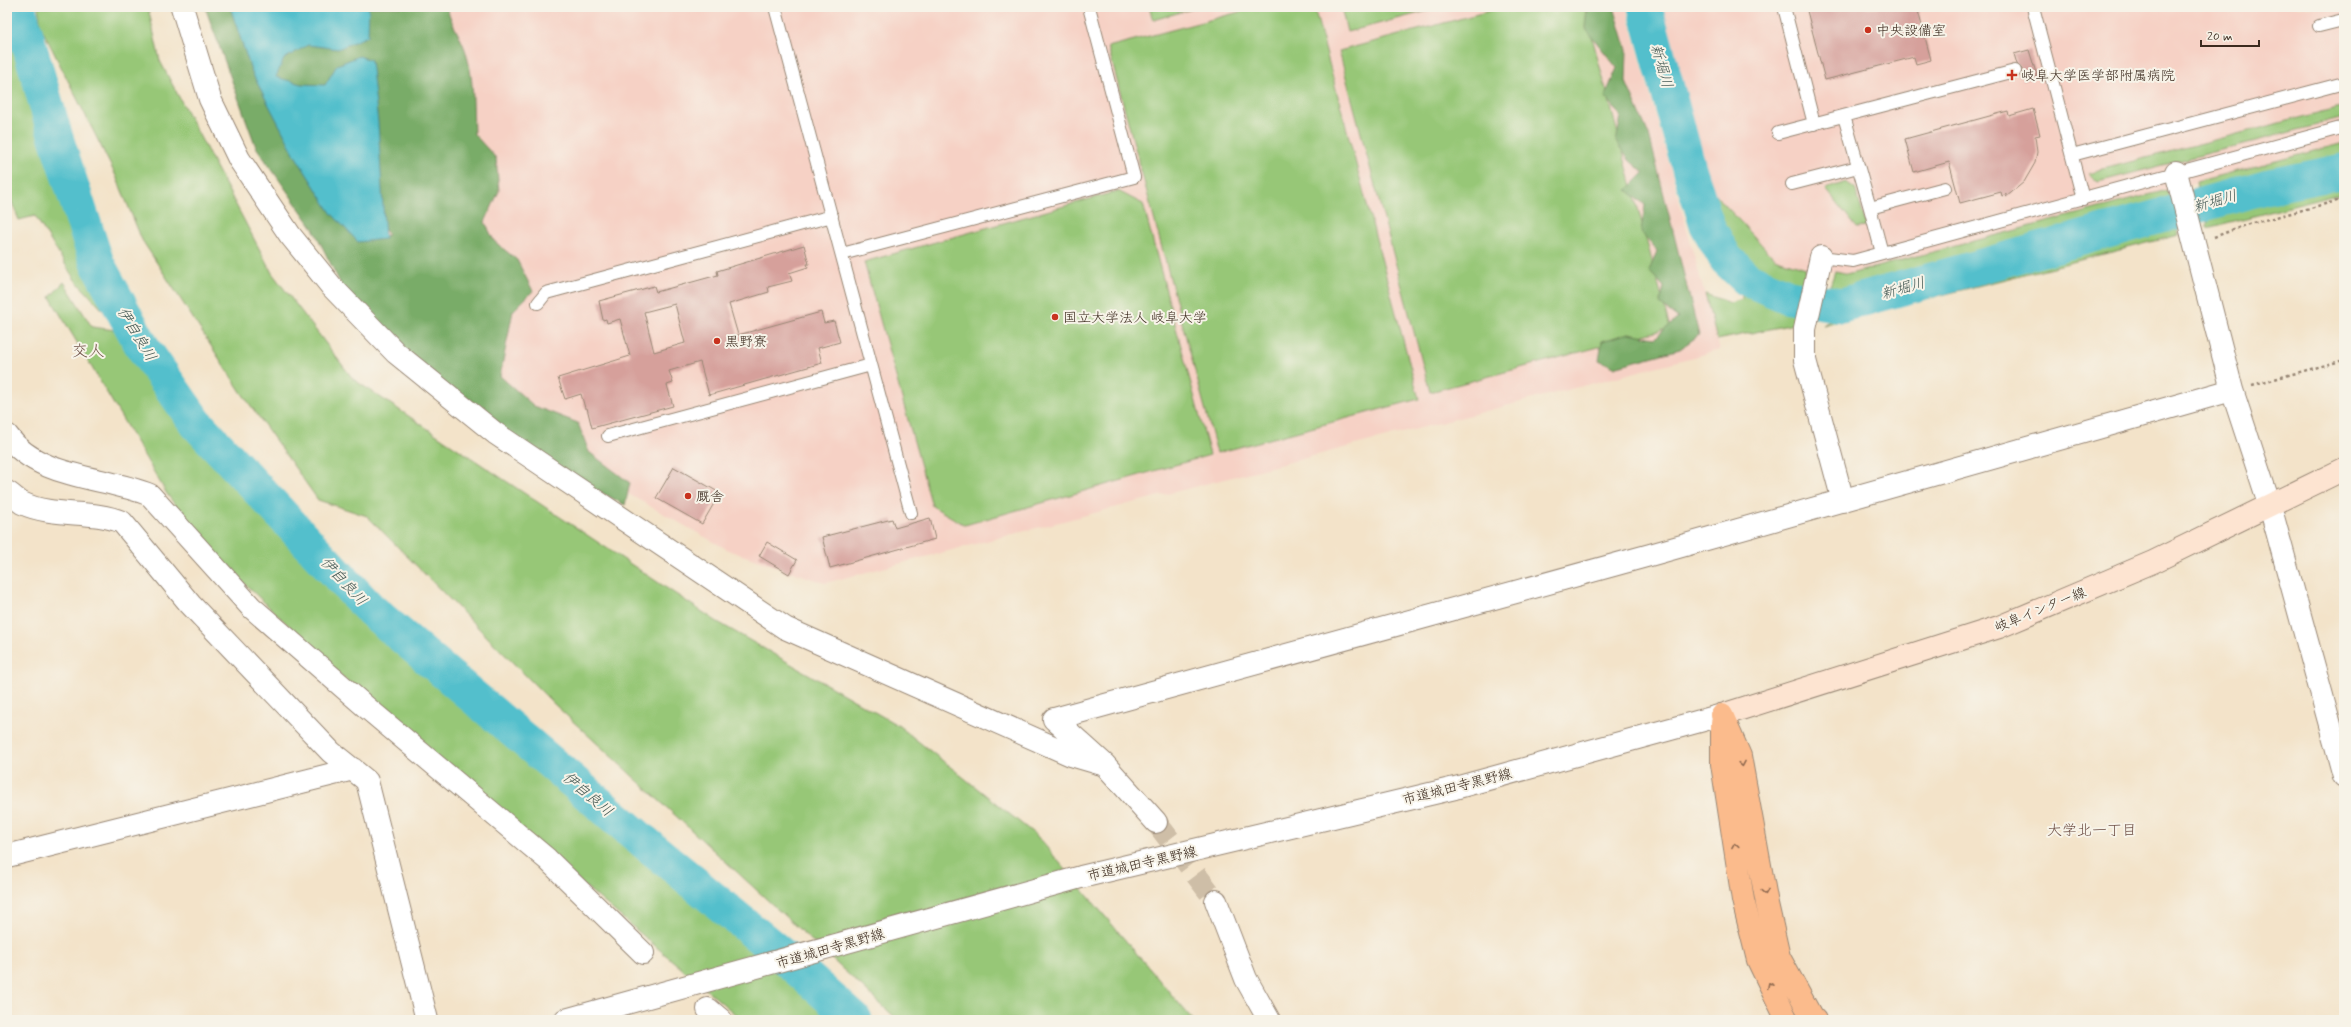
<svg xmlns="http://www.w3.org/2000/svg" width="2351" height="1027" viewBox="0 0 2351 1027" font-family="Mynerve,'Klee One',sans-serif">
	<rect width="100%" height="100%" fill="#f7f3e8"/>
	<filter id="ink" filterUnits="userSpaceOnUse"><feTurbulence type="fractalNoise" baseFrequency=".025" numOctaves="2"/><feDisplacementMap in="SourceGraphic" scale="8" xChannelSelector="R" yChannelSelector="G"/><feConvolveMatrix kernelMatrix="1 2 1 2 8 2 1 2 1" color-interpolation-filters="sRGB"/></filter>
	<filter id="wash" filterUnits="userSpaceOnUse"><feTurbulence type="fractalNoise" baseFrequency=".012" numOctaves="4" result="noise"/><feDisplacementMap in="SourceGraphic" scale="16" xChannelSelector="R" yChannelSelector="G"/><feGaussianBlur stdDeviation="0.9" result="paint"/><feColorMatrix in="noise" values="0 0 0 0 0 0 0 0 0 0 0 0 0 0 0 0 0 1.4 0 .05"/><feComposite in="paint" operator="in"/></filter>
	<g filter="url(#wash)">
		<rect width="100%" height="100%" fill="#f3e3c9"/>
		<!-- built -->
		<path fill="#f6d1c5" d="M210,7h1416l94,343 -895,233 -95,-32 -116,-65 -139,-93z
			M1661,7h683v136l-494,131 -44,-6 -32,-10 -62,-67z"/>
		<!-- green -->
		<path fill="#97c777" stroke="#69784a" d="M38,7h110l12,54 112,212 81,106 363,242 183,105 138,110 156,184h-295l-345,-317 -186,-187 -49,-16 -77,-108 -99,-152 -26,-64 -75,-149z
			M1149,7h50l-46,13z
			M1258,7h56l105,392 -202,54 -109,-406z
			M1341,7h102l-96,25z
			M1504,7h80l86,321 -240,64 -91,-341z
			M7,27l66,192 39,88v13l-37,-40 -40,-64 -16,4 -12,-30z
			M2344,106v12l-246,64 -10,-9z
			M2344,143v22l-146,32 -2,-15z
			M2344,177v16l-137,35 1,-19z
			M1846,182l9,6 12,39 -10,1 -31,-39z
			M2167,190l5,17 -329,92 -16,-4 8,-24 15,3z
			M1118,191l25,13 67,251 -245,70 -33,-19 -68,-244z
			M1712,191l62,67 32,10 -12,56 -77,16 -12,-46 25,9 12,-4 -4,-46 -38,-51z
			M2175,220l4,15 -356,90 25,-16z
			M64,282l28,45 31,4 63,96 86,95 317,286 73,58 169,154h-89l-373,-318 -162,-154 -40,-54 -117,-197z"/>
		<!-- forest -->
		<path fill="#79ac68" stroke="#5a6b43" d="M205,7h27l29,83 52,83 32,29 -9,5 9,16 17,15 26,-3 -7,-15 -8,-8 3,-20 -3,-25 2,-27 -9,-15 -7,-20 15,-18 -7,-5 4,-14 -16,-5 -40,30 -32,-6 -17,-17 40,-34 24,9 35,-10 -3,-28h85c4,18 16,32 20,49 7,24 6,52 7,78l22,24 3,33 -14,31 9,19 23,19 16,31 -20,20 -13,65 34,30 44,17 11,29 41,31 -5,22 -46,-24 -34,-24 -53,-31 -116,-101 -31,-32 -32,-65 -57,-81z
			M1587,7h27l13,43 -1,32 23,53 50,200 -19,14 -66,18 -15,-7 3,-19 27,-8 26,5 23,-20 -18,-14 4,-17 -15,-16 8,-20 -16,-19 4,-27 -18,-15 17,-17 -15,-13 -13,-18 5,-26 -16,-20 12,-28 -32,-40z"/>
		<!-- water -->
		<path fill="#53bfcc" stroke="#477475" d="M230,7h139l-1,29 -30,13 -30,-4 -24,14 -8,18 25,7 24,1 12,-20 22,-9 12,4 7,62 7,117 -27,3 -27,-29 -35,-56 -44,-84z"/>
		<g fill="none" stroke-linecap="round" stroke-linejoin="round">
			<!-- river -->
			<path stroke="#53bfcc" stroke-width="35" d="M18,7l38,131 41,125 45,83 54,77 174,186 272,231 141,116 72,64
				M1645,7l44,161 18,57 19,34 21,20 42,18 53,8 423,-118 79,-16"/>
		</g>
		<g id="blocks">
			<!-- building -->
			<path fill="#d6a09b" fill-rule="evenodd" d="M1806,7h111l14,53 -15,4 -2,-7 -89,23z
				M2029,50l8,26 -15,5v-12l-5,-5 -3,-10z
				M2033,109l7,26 -5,1 2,16 -2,11 -11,19 -18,15v-3l-4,2 -1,-4 -41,11 -11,-41 -35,10 -9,-33 103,-28 1,5z
				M804,245l5,19h-2l1,3 -19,6 3,8 -24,6 1,5 -40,12 9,31 83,-23 3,11 10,-2 6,21 -22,6 4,15 -113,32 -9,-33 -31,9 4,12 -6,2 6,21 -81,22 -5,-20h-2l-4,-14 -16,5 -7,-21 72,-22 -10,-37 -13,4 -1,-4 -3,1 -4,-19 55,-15 2,6 62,-17 -1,-4zM675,304l10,39 -31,9 -10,-40z
				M674,467l46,26 -18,31 -46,-26z
				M930,518l5,21 -105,29 -8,-31 70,-18 3,9z
				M767,542l30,18 -8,14 -30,-18z"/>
		</g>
	</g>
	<g filter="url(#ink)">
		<use href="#blocks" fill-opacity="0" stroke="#978674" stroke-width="1"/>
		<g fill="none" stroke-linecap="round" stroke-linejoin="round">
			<!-- minor-tunnel -->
			<path stroke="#cebea7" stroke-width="22" stroke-dasharray="22 11" stroke-linecap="butt" d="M1156,822l60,79"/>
			<defs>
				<path id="service" d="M775,7l136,506
					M1784,7l30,117
					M2033,7l50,192
					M2319,26l24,-6
					M1844,116l26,92
					M1778,133l237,-62
					M2072,155l272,-72
					M1792,184l66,-17
					M1882,253l-12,-45 75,-20
					M842,254l292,-77 -45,-170
					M1821,257l32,4 491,-134
					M538,303l8,-10 286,-77
					M608,436l263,-71"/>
				<path id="minor" d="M182,7l28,92 29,60 51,76 42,52 64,66 99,80 290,195 286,127 34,10
					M2176,172l56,218 38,116 74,270
					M1821,257l-16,72v31l38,141
					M7,435c31,44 97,41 143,60l101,112 115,100 181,152 96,94
					M7,492c5,3 10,8 15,11 31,15 69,6 100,19l68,82 141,148 36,29 60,239
					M1054,719l596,-164 582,-165
					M1054,719l51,46 51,57
					M7,856l346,-87
					M1216,901l30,78 23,41
					M708,1009l13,11"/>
				<path id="tertiary" d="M565,1020l516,-143 374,-89 267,-73"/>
				<path id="secondary" d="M1722,715l277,-88 154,-65 191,-93"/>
				<path id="motorway" d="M1722,715l18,41 27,148 12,53 32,59 4,4
					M1722,723v41l21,136 15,60 29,60"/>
			</defs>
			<!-- service casing -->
			<use href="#service" stroke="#978674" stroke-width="14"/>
			<!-- minor casing -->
			<use href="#minor" stroke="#978674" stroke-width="24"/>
			<!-- tertiary casing -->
			<use href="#tertiary" stroke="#978674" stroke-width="24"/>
			<!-- secondary casing -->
			<use href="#secondary" stroke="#978674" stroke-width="24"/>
			<!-- motorway casing -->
			<use href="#motorway" stroke="#978674" stroke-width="24"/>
			<!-- path -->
			<path stroke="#978674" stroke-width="2.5" stroke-dasharray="3 3" stroke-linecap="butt" d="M2214,237l32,-12 98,-26
				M2252,385l92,-25"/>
			<!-- service -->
			<use href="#service" stroke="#fff" stroke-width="12"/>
			<!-- minor -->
			<use href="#minor" stroke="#fff" stroke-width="22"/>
			<!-- tertiary -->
			<use href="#tertiary" stroke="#fff" stroke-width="22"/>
			<!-- secondary -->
			<use href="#secondary" stroke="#fde4d1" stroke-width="22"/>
			<!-- motorway -->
			<use href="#motorway" stroke="#fbbb8c" stroke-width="22"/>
		</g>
		<!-- one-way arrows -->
		<defs><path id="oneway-chevron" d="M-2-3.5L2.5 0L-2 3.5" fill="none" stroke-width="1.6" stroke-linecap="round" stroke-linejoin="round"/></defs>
		<g stroke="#916b50">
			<use href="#oneway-chevron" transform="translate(1742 764) rotate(80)"/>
			<use href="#oneway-chevron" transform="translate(1735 846) rotate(-99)"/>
			<use href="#oneway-chevron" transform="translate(1765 892) rotate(80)"/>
			<use href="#oneway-chevron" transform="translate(1770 985) rotate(-116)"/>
		</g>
	</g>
	<!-- markers -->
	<g fill="#c8321e" stroke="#f7f3e8" stroke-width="1.5">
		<circle cx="1868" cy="30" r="4"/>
		<path d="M2010 69h4v4h4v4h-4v4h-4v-4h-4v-4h4z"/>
		<circle cx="1055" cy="317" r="4"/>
		<circle cx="717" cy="341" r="4"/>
		<circle cx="688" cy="496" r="4"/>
	</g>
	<g text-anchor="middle" stroke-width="4" stroke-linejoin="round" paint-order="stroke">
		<!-- poi labels -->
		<g font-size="14" fill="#3b2a1e" stroke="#f7f3e8" text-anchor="start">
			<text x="1876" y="35">中央設備室</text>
			<text x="2021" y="80">岐阜大学医学部附属病院</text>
			<text x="1063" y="322">国立大学法人 岐阜大学</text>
			<text x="725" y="346">黒野寮</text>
			<text x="696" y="501">厩舎</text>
		</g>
		<!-- street labels -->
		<g font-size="14" fill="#3b2a1e" stroke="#f7f3e8">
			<text transform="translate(2040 609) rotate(-22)" y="5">岐阜インター線</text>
			<text transform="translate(1457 786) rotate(-14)" y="5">市道城田寺黒野線</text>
			<text transform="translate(1142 863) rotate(-13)" y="5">市道城田寺黒野線</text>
			<text transform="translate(830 948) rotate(-16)" y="5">市道城田寺黒野線</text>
		</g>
		<!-- water labels -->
		<g font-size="15" font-style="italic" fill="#425752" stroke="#f7f3e8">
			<text transform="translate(1662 66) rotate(74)" y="5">新堀川</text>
			<text transform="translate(2215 201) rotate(-16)" y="5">新堀川</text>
			<text transform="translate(1903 288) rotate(-16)" y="5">新堀川</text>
			<text transform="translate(137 334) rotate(59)" y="5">伊自良川</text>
			<text transform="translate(344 581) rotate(47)" y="5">伊自良川</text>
			<text transform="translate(588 794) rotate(40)" y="5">伊自良川</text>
		</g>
		<!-- neighbourhood labels -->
		<g font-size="15" fill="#71534a" stroke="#f7f3e8">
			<text x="2092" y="835">大学北一丁目</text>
		</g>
		<!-- quarter labels -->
		<g font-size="16" fill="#71534a" stroke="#f7f3e8">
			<text x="88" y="356">交人</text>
		</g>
	</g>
	<!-- margin -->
	<rect width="2351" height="1027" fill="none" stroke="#f7f3e8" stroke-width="24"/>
	<!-- scale -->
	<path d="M2201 40v6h58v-6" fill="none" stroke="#3b2a1e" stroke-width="2"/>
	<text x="2207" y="40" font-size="12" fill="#3b2a1e" stroke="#f7f3e8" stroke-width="3" paint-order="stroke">20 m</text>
</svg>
